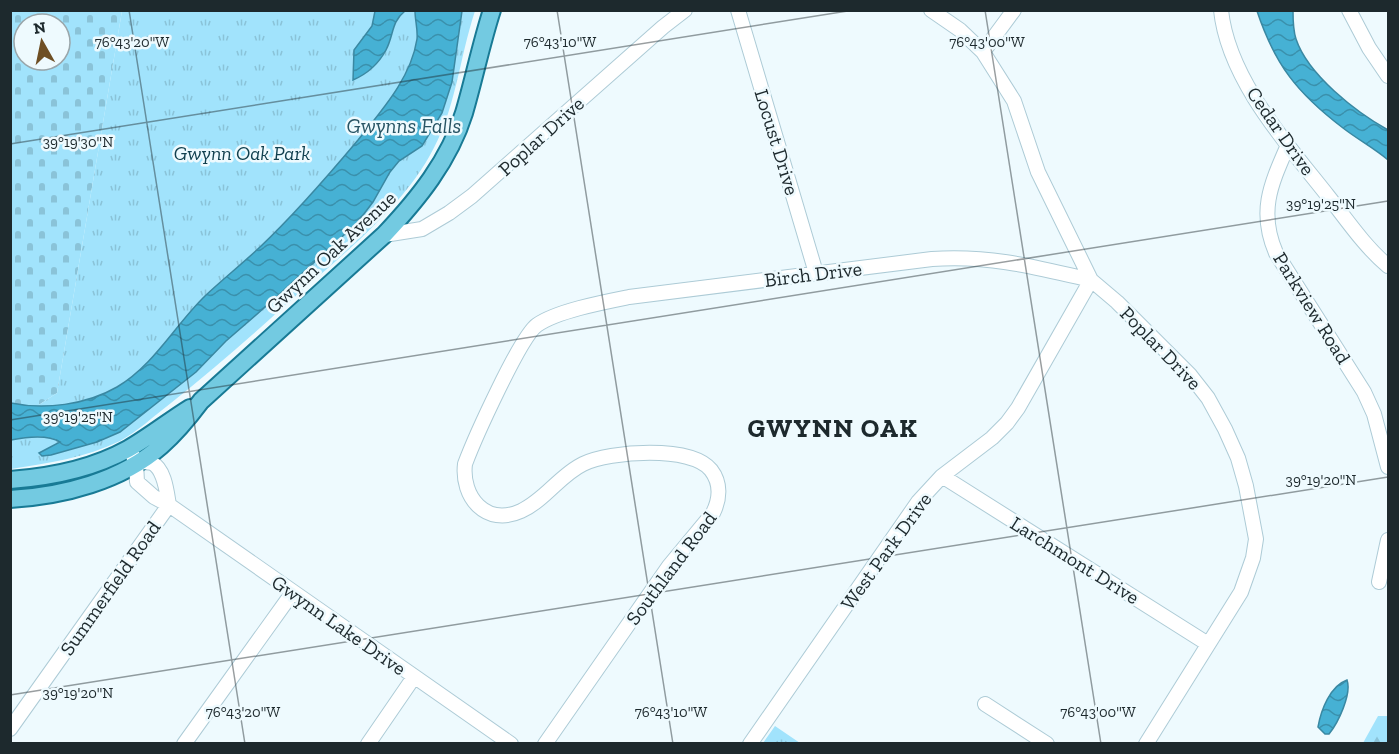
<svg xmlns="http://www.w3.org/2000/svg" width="1399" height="754" viewBox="0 0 1399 754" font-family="'Zilla Slab',serif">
	<defs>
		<pattern id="forest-firs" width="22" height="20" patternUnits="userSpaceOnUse" patternTransform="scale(1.5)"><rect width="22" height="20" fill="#a1e3fc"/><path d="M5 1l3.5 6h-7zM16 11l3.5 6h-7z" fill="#8ac3d8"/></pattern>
		<pattern id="cemetery-stones" width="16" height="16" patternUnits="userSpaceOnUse" patternTransform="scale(1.5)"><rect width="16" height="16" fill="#a1e3fc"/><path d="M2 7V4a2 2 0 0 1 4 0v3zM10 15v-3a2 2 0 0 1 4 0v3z" fill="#8ac3d8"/></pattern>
		<pattern id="park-tufts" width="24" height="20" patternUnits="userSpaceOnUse" patternTransform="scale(1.5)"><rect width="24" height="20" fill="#a1e3fc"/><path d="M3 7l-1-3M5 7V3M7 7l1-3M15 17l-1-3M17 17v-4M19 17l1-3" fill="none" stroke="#8ac3d8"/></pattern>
		<pattern id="water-waves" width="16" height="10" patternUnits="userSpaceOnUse" patternTransform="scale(1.5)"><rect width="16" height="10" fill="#46b1d4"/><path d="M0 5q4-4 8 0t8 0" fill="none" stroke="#3a90ac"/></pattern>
	</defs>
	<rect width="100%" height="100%" fill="#eefafe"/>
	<!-- forest -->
	<path fill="url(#forest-firs)" d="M1378,716h10v27h-25z"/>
	<!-- cemetery -->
	<path fill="url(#cemetery-stones)" fill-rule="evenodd" d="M11,11h111l-65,382 -46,30zM24,24h36v36h-36z"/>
	<!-- park -->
	<path fill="url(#park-tufts)" d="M122,11h353c-16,48 -19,100 -46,146 -33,58 -98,107 -148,152 -36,33 -72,64 -110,94 -17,13 -33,28 -51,38 -35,17 -72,22 -109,28v-46l46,-30z
		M775,726l25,17h-37z"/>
	<!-- water -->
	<path fill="url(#water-waves)" stroke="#3a88a2" stroke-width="1.5" d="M375,11h30c-14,11 -11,24 -19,39 -7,13 -19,24 -33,30l1,-30 18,-24z
		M413,11h49l-10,71 -10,31 -20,33 -23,15 -9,11 -17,30 -16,21 -85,78 -46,40 -30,31 -76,60 -23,10 -46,13 -9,1 -3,-3 21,-11c-13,-8 -34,-5 -49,-2v-37c33,7 75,2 106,-16 37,-22 58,-62 88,-91 18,-17 37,-32 55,-49 35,-33 67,-70 98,-107 24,-30 53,-62 59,-101 1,-9 -2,-19 -2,-28z
		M1257,11h36c0,9 0,19 3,28 12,36 60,73 92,91v30c-14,-12 -31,-21 -45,-32 -46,-35 -68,-63 -86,-117z
		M1347,680c5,14 -9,43 -18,54h-4l-7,-7c3,-17 12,-41 29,-47z"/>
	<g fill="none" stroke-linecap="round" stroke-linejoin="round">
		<defs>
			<path id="minor" d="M738,10l78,263
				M931,10l29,20 23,22 31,49 24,71 53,108 26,22 73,73 18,23 17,31 13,29 8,28 10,53 -3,19 -12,34 -95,152
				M1221,10c7,69 66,134 107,186 19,24 37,51 60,70
				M1349,10l20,38 19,28
				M983,52l31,-42
				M1288,145c-17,39 -30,66 -12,108l88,139 10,22 14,53
				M384,235l38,-6 27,-16 23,-17 191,-169 22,-17
				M133,456l3,6 1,20 17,15 15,8 342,239
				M136,462c5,0 12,0 16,1 13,6 15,31 17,42
				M942,476l266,168
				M1379,582l9,-42
				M985,704l62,40
				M10,729l159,-224
				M184,744l109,-152
				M368,744l46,-67
				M545,744l124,-178 44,-53c7,-14 8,-30 -2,-43 -20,-25 -101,-19 -128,-6 -23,11 -38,36 -62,47 -35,16 -60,-14 -56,-47 9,-24 55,-127 72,-139 20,-14 67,-23 92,-28l303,-38c58,-4 103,8 159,21
				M750,744l168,-242 24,-26 50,-38 15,-15 11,-15 73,-128"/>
			<path id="major" d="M10,480c41,-3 82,-11 118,-31 21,-12 41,-28 62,-41
				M10,499c53,-3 111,-18 151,-53 16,-14 28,-29 40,-45l183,-166c34,-36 65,-74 80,-122 10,-34 17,-69 28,-103"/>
		</defs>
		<!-- minor casing -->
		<use href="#minor" stroke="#adcbd6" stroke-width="16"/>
		<!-- major casing -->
		<use href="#major" stroke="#187a95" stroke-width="20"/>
		<!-- minor -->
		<use href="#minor" stroke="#fff" stroke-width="14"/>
		<!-- major -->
		<use href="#major" stroke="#73cae1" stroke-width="16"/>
	</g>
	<!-- ticks -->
	<path fill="none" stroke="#1d292d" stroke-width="1.5" stroke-opacity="0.45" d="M129,10l116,734M557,10l116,734M985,10l116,734M10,144l844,-134M10,420l1378,-219M10,695l1378,-218"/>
	<g text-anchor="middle" stroke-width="5" stroke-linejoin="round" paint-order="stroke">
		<!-- street labels -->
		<g font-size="20" fill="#1d292d" stroke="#eefafe">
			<text transform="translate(1281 131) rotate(55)" y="7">Cedar Drive</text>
			<text transform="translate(541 136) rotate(-42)" y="7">Poplar Drive</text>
			<text transform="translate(777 142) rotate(73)" y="7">Locust Drive</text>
			<text transform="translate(331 252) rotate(-43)" y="7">Gwynn Oak Avenue</text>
			<text transform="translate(813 274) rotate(-7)" y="7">Birch Drive</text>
			<text transform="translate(1312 308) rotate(58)" y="7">Parkview Road</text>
			<text transform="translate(1161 348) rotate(46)" y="7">Poplar Drive</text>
			<text transform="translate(886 551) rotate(-54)" y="7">West Park Drive</text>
			<text transform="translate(1075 560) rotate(32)" y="7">Larchmont Drive</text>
			<text transform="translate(671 568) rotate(-53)" y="7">Southland Road</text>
			<text transform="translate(110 588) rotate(-55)" y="7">Summerfield Road</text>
			<text transform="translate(339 625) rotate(35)" y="7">Gwynn Lake Drive</text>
		</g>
		<!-- park labels -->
		<g font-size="20" font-style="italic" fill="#11404f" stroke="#eefafe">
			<text x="242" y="160">Gwynn Oak Park</text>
		</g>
		<!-- water labels -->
		<g font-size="21" font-style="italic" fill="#275464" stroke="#eefafe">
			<text x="404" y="133">Gwynns Falls</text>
		</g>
		<!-- district labels -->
		<g font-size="26" font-weight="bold" letter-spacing="1.5" fill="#1d292d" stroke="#eefafe">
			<text x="833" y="437">GWYNN OAK</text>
		</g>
	</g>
	<g font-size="15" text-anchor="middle" fill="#1d292d" stroke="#eefafe" stroke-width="5" stroke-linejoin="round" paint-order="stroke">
		<text x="132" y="47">76°43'20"W</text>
		<text x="560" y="47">76°43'10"W</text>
		<text x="987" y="47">76°43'00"W</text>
		<text x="78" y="147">39°19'30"N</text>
		<text x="1321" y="209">39°19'25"N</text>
		<text x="78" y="422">39°19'25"N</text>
		<text x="1321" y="485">39°19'20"N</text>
		<text x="78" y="698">39°19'20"N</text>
		<text x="243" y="717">76°43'20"W</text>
		<text x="671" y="717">76°43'10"W</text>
		<text x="1098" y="717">76°43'00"W</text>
	</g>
	<!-- border -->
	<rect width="1399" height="754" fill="none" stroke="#1d292d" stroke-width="24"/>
	<!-- north arrow -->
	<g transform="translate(42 42) rotate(351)"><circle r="28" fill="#eefafe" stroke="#9aa6aa" stroke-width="1.5"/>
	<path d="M0-4.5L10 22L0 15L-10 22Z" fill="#6e4f24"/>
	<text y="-9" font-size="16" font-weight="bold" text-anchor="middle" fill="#1d292d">N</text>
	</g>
</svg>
